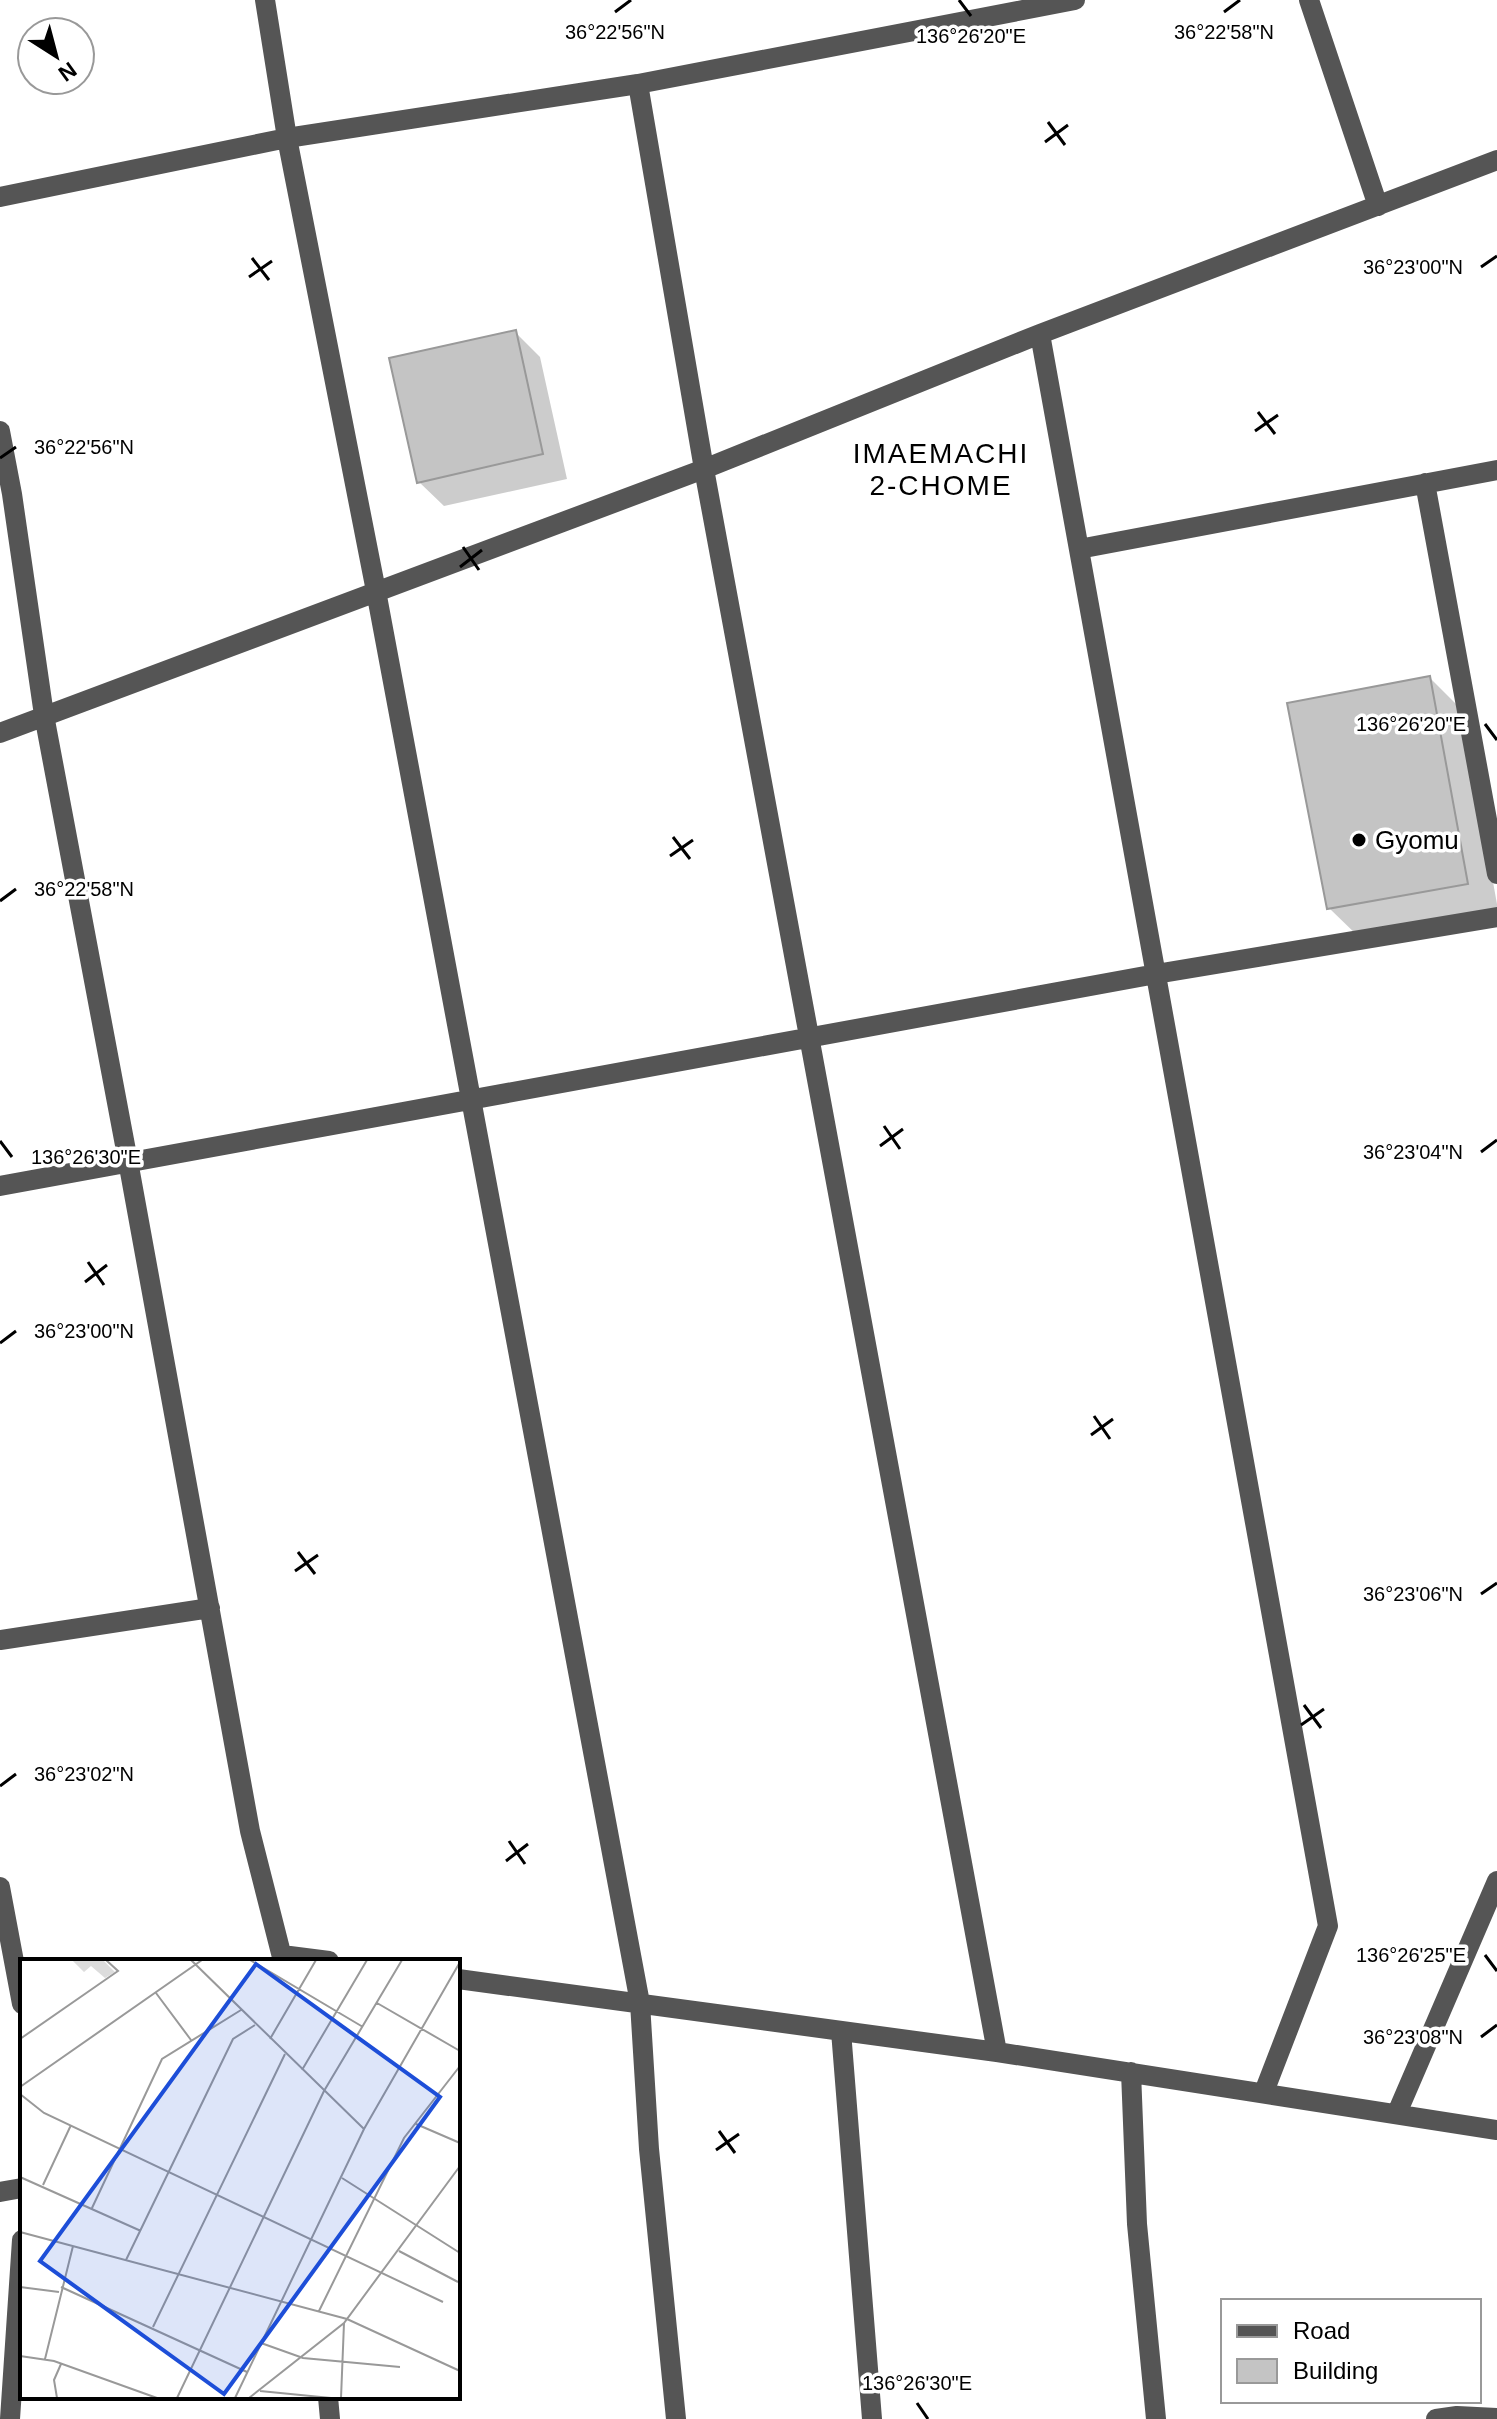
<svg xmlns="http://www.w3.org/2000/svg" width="1497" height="2419" viewBox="0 0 1497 2419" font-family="Arial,sans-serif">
	<rect width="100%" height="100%" fill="#fff"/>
	<!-- shadow -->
	<path fill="#0003" d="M515,332l25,25 27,122 -123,27 -25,-24z
		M1430,678l32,32 35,194v13l-135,23 -33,-32z"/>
	<!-- building -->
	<path fill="#c4c4c4" stroke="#999" stroke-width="2" d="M516,330l27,124 -126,29 -28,-125z
		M1430,676l38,208 -141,25 -40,-206z"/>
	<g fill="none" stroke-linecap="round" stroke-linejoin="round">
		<!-- minor -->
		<path stroke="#555" stroke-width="20" d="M265,0l22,138 89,453 264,1412 9,146 27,270
			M1309,0l69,206
			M638,84l66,385 293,1583
			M0,197l287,-59 351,-54 437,-84
			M1040,334l288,1592 -64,166
			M0,431l12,63 32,221 84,446 122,670 33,130
			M1425,483l72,391
			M1079,549l418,-79
			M0,733l704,-264 336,-135 457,-174
			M0,1186l1156,-212 341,-57
			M0,1640l210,-32
			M0,1887l22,117
			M282,1955l47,6
			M458,1979l539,73 500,78
			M841,2031l31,388
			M1131,2072l6,152 19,195
			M1397,2113l100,-232
			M0,2192l22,-4
			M328,2397l2,22
			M10,2419l12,-179
			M1436,2419l21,-3 40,2"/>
	</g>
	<!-- ticks -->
	<path fill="none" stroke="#000" stroke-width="3" d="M959,0l12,16M615,12l16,-12M1224,12l16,-12M1048,122l17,23M1045,142l23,-17M252,258l17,22M1481,267l16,-11M249,277l23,-16M1258,412l17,22M1255,431l23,-16M0,458l16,-11M463,547l16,23M460,567l22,-17M1485,724l12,16M673,837l17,22M670,856l23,-16M0,901l16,-12M884,1126l16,23M0,1141l12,16M880,1146l23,-17M1481,1152l16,-12M88,1262l16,23M85,1282l22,-17M0,1343l16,-12M1094,1416l16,23M1091,1435l22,-16M298,1552l17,22M295,1571l23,-16M1481,1594l16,-11M1304,1705l17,23M1301,1725l23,-16M0,1786l16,-12M509,1841l16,23M506,1861l22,-17M1485,1955l12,16M1481,2037l16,-12M719,2131l16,22M716,2150l23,-16M917,2403l11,16"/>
	<!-- markers -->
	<circle fill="#000" stroke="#fff" stroke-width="3" cx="1359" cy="840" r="8"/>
	<g text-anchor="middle" stroke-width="7" stroke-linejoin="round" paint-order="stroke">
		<!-- poi labels -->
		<g font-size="26" fill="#000" stroke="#fff" text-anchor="start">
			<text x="1375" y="849">Gyomu</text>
		</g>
		<!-- neighbourhood labels -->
		<g font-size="28" letter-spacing="2" fill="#000" stroke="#fff">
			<text x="941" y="463">IMAEMACHI<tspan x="941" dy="32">2-CHOME</tspan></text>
		</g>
	</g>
	<!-- overview -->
	<g transform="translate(20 1959)">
		<rect width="440" height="440" fill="#fff"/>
		<path d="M52,1h31l12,12 -10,6 -14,-12 -7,6z" fill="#dcdcdc"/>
		<path fill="none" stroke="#999" stroke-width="2" d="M171,1l173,169M230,1l113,67M136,34l35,47M357,44l83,48M0,80l98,-68 -12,-11M250,80l46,-79M282,111l65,-110M0,128l182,-127M0,135l24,19 399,189M396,165l44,19M0,218l121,54M322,219l118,75M23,226l28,-60M72,249l70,-149 79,-49M0,273l327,87 113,52M379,292l59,31M106,301l107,-221 22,-14M0,328l39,5M41,328l186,85M299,352l85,-173 56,-72M133,368l132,-273M241,384l42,15 97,9M0,397l34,5 103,37M25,400l28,-113M240,432l71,7M37,439l-3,-18 7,-16M157,439l147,-307 78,-131M215,439l129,-269 96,-167M229,439l95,-75 116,-157M321,439l3,-75"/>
		<path fill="#1d4ed8" fill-opacity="0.15" stroke="#1d4ed8" stroke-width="4" d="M236,5l184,133 -216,297 -184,-133z"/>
		<rect width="440" height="440" fill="none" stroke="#000" stroke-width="4"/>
	</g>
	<g font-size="20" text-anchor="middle" fill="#000" stroke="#fff" stroke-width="7" stroke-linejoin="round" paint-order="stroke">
		<text x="615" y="39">36°22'56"N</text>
		<text x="1224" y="39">36°22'58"N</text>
		<text x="971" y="43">136°26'20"E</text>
		<text x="1413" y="274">36°23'00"N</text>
		<text x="84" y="454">36°22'56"N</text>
		<text x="1411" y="731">136°26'20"E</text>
		<text x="84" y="896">36°22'58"N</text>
		<text x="1413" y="1159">36°23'04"N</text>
		<text x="86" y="1164">136°26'30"E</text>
		<text x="84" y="1338">36°23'00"N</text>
		<text x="1413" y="1601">36°23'06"N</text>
		<text x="84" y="1781">36°23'02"N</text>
		<text x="1411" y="1962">136°26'25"E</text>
		<text x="1413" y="2044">36°23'08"N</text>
		<text x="917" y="2390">136°26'30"E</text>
	</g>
	<!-- legend -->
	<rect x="1221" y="2299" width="260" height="104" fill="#ffffff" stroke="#999999" stroke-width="2"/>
	<rect x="1237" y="2325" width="40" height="12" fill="#555555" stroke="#999999" stroke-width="2"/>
	<text x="1293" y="2339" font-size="24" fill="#000000">Road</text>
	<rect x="1237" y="2359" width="40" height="24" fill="#c4c4c4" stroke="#999999" stroke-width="2"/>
	<text x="1293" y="2379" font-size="24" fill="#000000">Building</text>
	<!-- north arrow -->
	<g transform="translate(56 56) rotate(144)"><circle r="38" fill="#ffffff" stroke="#999999" stroke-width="2"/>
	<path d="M0-6L14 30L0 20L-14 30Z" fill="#000000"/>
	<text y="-12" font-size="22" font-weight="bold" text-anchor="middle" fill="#000000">N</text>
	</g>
</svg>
